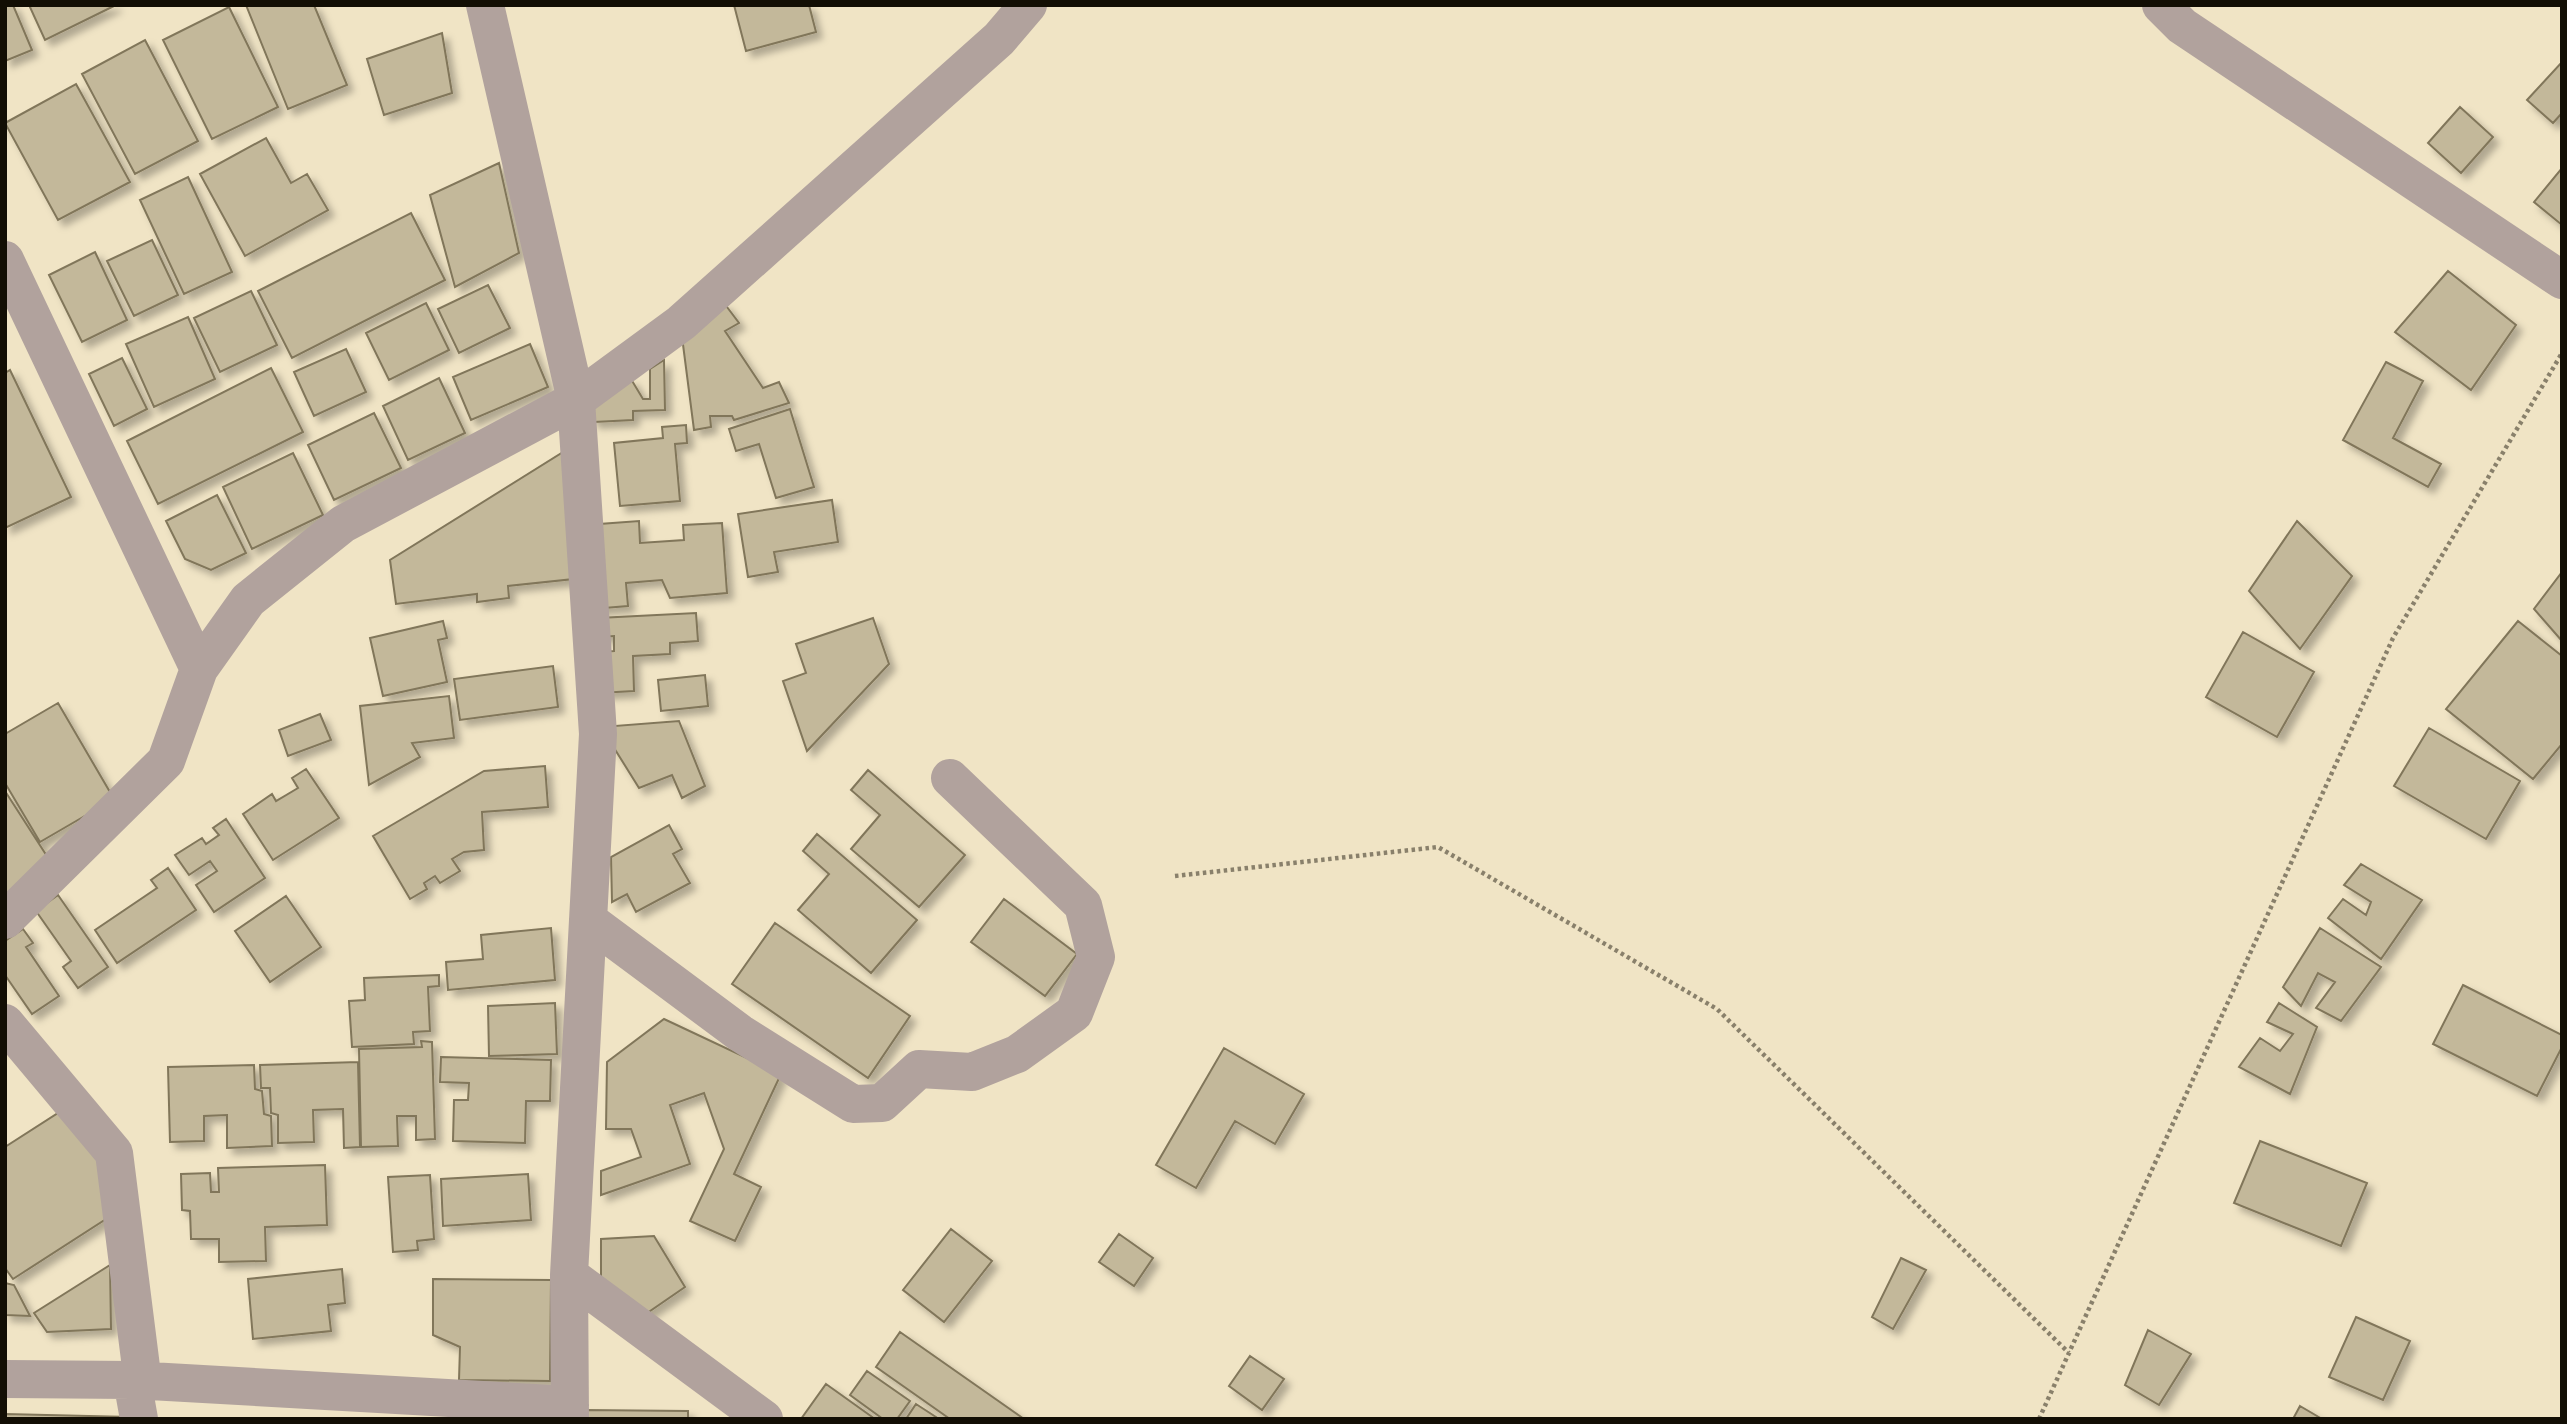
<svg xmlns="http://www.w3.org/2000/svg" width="2567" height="1424" viewBox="0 0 2567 1424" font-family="Montserrat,sans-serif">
	<defs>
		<filter id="shadow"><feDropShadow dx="6" dy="6" stdDeviation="3.5" flood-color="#0004"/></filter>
	</defs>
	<rect width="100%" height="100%" fill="#f0e4c5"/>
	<!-- building -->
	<path fill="#c3b89a" stroke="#81765a" stroke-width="2" filter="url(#shadow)" d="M5,5h8l19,45 -27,11z
		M29,5h87l-71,35z
		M246,5h68l33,80 -59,24z
		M734,5h75l7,27 -70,19z
		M229,7l49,100 -66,32 -49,-99z
		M442,33l10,60 -68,22 -17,-56z
		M145,40l53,101 -63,33 -53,-100z
		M2562,62v51l-9,10 -26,-23z
		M76,84l54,98 -72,38 -53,-97z
		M2460,107l33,30 -32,36 -33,-30z
		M266,138l25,45 16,-9 21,36 -83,46 -45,-82z
		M499,163l20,90 -64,34 -25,-92z
		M2562,168v57l-28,-23z
		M188,177l44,95 -48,22 -44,-94z
		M411,213l34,67 -153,78 -34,-67z
		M152,240l26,55 -44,21 -27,-55z
		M95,252l32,68 -45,22 -33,-67z
		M2448,271l68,54 -45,65 -76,-58z
		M488,285l22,43 -51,25 -21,-44z
		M251,291l26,54 -57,27 -26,-54z
		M426,303l23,47 -60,30 -23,-47z
		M724,303l15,20 -14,8 38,57 16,-6 10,21 -55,17 -2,-4h-22l1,11 -17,3 -13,-101z
		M188,317l27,62 -61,28 -28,-63z
		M530,344l18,43 -77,33 -18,-43z
		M346,349l20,43 -52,24 -20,-44z
		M122,358l25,51 -33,17 -25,-52z
		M664,360l1,50 -32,1v9l-39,2 -9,-16 46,-27 12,20h7v-30z
		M2386,362l37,19 -30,57 48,26 -13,23 -85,-47z
		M271,368l32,64 -145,72 -31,-63z
		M10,370l61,127 -66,31v-155z
		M439,378l26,55 -57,27 -25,-54z
		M790,409l24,78 -38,11 -17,-54 -23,7 -7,-22z
		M374,413l27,55 -67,32 -26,-55z
		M686,425l1,18 -12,1 5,57 -60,5 -6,-63 49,-5 -1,-11z
		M568,449l15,129 -75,8 1,12 -32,4v-8l-81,10 -6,-44z
		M293,453l30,62 -71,34 -29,-62z
		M217,495l29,58 -35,17 -26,-11 -19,-38z
		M832,500l6,42 -64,10 4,20 -30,5 -10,-63z
		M639,521l1,22 44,-3 -1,-15 39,-2 5,70 -57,5 -8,-18 -36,3 2,23 -36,3 -6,-84z
		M2297,521l55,55 -52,73 -51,-58z
		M2562,572v69l-28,-32z
		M696,613l2,28 -28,2v11l-37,2 1,35 -35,2 -2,-41 17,-1v-15l-15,1 -1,-19z
		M873,618l16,46 -82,87 -24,-70 23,-8 -10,-29z
		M443,621l4,17 -9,2 9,42 -64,14 -13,-58z
		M2518,621l44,35v88l-29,35 -87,-70z
		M2243,632l71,40 -37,65 -71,-40z
		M553,666l5,41 -98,13 -6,-41z
		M705,675l3,31 -47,5 -3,-31z
		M449,696l5,42 -42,5 8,14 -51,28 -9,-79z
		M58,703l56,96 -74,43 -35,-59v-49z
		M320,714l11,26 -43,16 -9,-26z
		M679,721l26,65 -23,12 -10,-23 -33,13 -38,-61z
		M2429,728l91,53 -34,58 -92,-53z
		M545,766l3,41 -66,5 2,38 -20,2 -12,7 8,12 -20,12 -5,-7 -11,7 3,6 -17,10 -37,-63 111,-65z
		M306,769l33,49 -66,42 -30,-46 29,-20 4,7 22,-13 -6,-10z
		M868,770l97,85 -46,52 -68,-58 29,-34 -29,-25z
		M5,791l47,73 -47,31z
		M226,819l39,59 -51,34 -18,-27 21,-14 -7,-10 -21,14 -14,-20 27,-17 4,6 13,-9 -6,-7z
		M669,825l13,24 -9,5 17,29 -54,29 -9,-18 -15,8 -1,-45z
		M817,834l100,86 -46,53 -73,-63 31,-36 -26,-23z
		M2361,864l61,36 -41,59 -53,-41 15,-19 23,16 5,-13 -27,-17z
		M168,868l28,42 -79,53 -22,-33 62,-42 -6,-8z
		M58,895l50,72 -30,21 -15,-21 8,-6 -35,-50z
		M286,896l35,51 -51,35 -35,-51z
		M1004,899l73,55 -32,42 -74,-54z
		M775,923l135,93 -42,62 -136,-94z
		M551,928l4,52 -107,10 -2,-28 37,-3 -2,-24z
		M2320,928l61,39 -40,54 -25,-13 19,-26 -17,-9 -17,33 -18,-19z
		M23,929l10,14 -7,4 33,49 -27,18 -27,-39v-34z
		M439,975v11l-11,1 2,44 -17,1 1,12 -62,3 -3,-46 16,-1 -1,-22z
		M2463,985l99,50v12l-25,49 -104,-52z
		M555,1003l2,51 -68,2 -1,-50z
		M2279,1003l38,24 -27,67 -51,-27 21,-29 20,13 13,-17 -26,-12z
		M664,1019l117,55 -47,100 27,13 -26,54 -45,-20 34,-72 -20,-56 -34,12 20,59 -89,31v-24l40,-14 -10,-28h-25l1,-67z
		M421,1041l11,1 3,97 -19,1v-24h-19l1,30 -37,1 -2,-98 63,-2z
		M1224,1048l80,46 -29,50 -40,-23 -39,67 -40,-23z
		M441,1057l110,3 -1,41h-24l-1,42 -72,-2 1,-41h14l1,-17 -29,-1z
		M358,1062l2,85 -16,1 -1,-39 -30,1 1,32 -36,1v-28l-7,-2 -1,-25h-9l-1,-23z
		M254,1065l1,24 7,2 2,23 7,2 1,30 -45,2v-33l-23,1v25l-34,1 -2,-75z
		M69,1106l27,42 10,71 -93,60 -8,-11v-121z
		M2260,1141l107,42 -26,63 -107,-43z
		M325,1165l2,60 -62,2 1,34 -47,1v-23h-28l-1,-28 -8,-1 -1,-36 29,-1 1,19h8l-1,-24z
		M528,1174l3,46 -88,6 -2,-47z
		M430,1175l4,64 -17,2 1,9 -25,2 -5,-75z
		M951,1229l41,32 -48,61 -41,-32z
		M1119,1234l34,24 -19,28 -35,-24z
		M654,1236l31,51 -48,33 -36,-26v-55z
		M1901,1258l25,12 -33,59 -21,-12z
		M110,1265l1,64 -64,3 -13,-19z
		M342,1269l3,34 -17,2 3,26 -78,8 -5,-60z
		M433,1279l118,1 -1,101 -91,-1 1,-33 -27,-12z
		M5,1283l9,2 16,31 -25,-1z
		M2356,1317l54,24 -27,59 -54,-23z
		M2148,1330l43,24 -32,51 -34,-20z
		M900,1332l124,87h-74l-74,-52z
		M1250,1356l34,23 -22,31 -33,-24z
		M867,1371l43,30 -13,18h-14l-33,-24z
		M826,1384l49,35h-74z
		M916,1404l23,15h-33z
		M2300,1406l22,13h-29z
		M584,1410l104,1v8h-104z
		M5,1414l125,3v2h-125z"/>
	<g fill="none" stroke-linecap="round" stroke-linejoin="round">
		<!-- path -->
		<path stroke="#89806b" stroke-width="4.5" stroke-dasharray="3.5 3.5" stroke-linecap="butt" d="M1175,876l263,-29 279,162 352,344
			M2039,1419l354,-781 169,-285"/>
		<!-- street -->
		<path stroke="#b1a29d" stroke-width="38" d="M485,5l91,395 22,334 -29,541 1,144
			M2161,5l21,21 380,254
			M5,260l194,409
			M5,920l161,-159 33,-92 49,-69 95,-76 233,-124 105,-77 318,-284 29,-34
			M588,920l152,113 113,71 29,-1 37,-34 53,3 45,-18 57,-41 22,-56 -13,-52 -133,-127
			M5,1023l109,130 29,230
			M569,1275l195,144
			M5,1379l127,1
			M139,1419l-7,-39 438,25"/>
	</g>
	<!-- border -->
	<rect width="2567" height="1424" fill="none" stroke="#120e04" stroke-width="14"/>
</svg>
